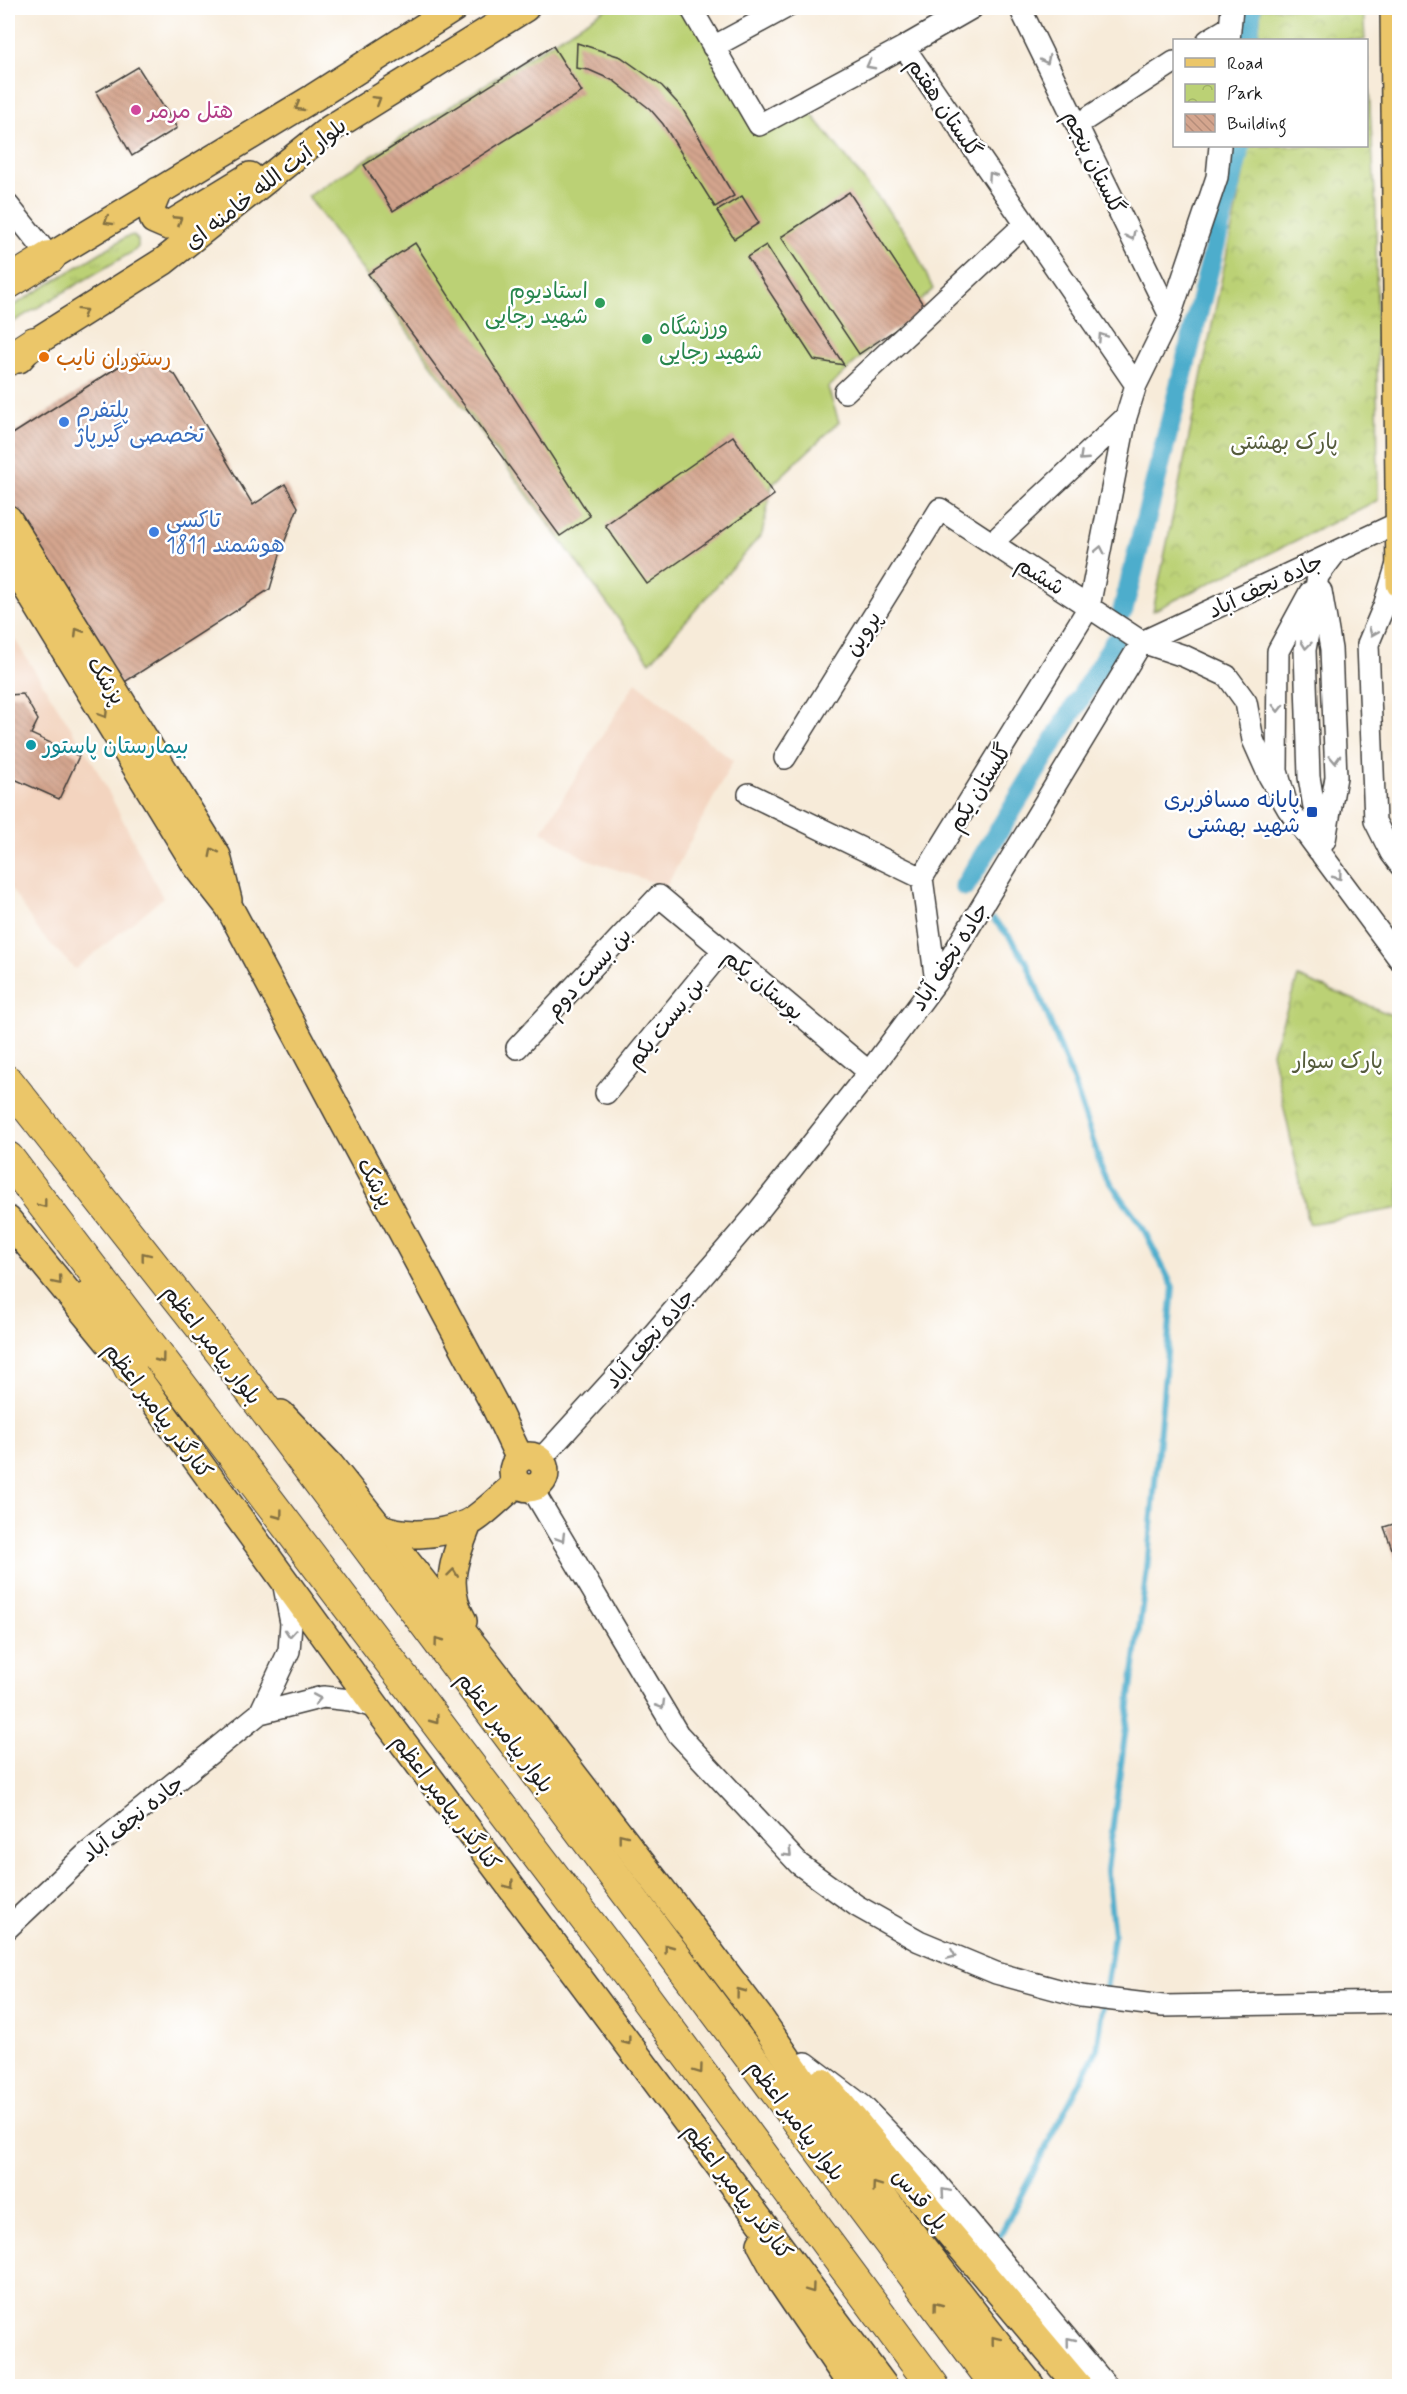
<svg xmlns="http://www.w3.org/2000/svg" width="1407" height="2394" viewBox="0 0 1407 2394" font-family="Mynerve,'Playpen Sans Arabic',sans-serif">
	<defs>
		<pattern id="grass-tufts" width="24" height="20" patternUnits="userSpaceOnUse" patternTransform="scale(1.5)"><rect width="24" height="20" fill="#bbd175"/><path d="M3 7l-1-3M5 7V3M7 7l1-3M15 17l-1-3M17 17v-4M19 17l1-3" fill="none" stroke="#a0b365"/></pattern>
		<pattern id="park-crowns" width="20" height="18" patternUnits="userSpaceOnUse" patternTransform="scale(1.5)"><rect width="20" height="18" fill="#bbd175"/><path d="M2 6a3 3 0 1 1 6 0M12 15a3 3 0 1 1 6 0" fill="none" stroke="#a0b365"/></pattern>
		<pattern id="building-back-hatch" width="6" height="6" patternUnits="userSpaceOnUse" patternTransform="scale(1.5)"><rect width="6" height="6" fill="#d4a58e"/><path d="M-1 5l2 2M0 0l6 6M5-1l2 2" fill="none" stroke="#b58d7a"/></pattern>
	</defs>
	<rect width="100%" height="100%" fill="#fff"/>
	<filter id="ink" filterUnits="userSpaceOnUse"><feTurbulence type="fractalNoise" baseFrequency=".0167" numOctaves="2"/><feDisplacementMap in="SourceGraphic" scale="12" xChannelSelector="R" yChannelSelector="G"/><feConvolveMatrix kernelMatrix="1 2 1 2 8 2 1 2 1" color-interpolation-filters="sRGB"/></filter>
	<filter id="wash" filterUnits="userSpaceOnUse"><feTurbulence type="fractalNoise" baseFrequency=".008" numOctaves="4" result="noise"/><feDisplacementMap in="SourceGraphic" scale="24" xChannelSelector="R" yChannelSelector="G"/><feGaussianBlur stdDeviation="1.35" result="paint"/><feColorMatrix in="noise" values="0 0 0 0 0 0 0 0 0 0 0 0 0 0 0 0 0 1.4 0 .05"/><feComposite in="paint" operator="in"/></filter>
	<g filter="url(#wash)">
		<rect width="100%" height="100%" fill="#f7ebd9"/>
		<!-- built -->
		<path fill="#f3d4bf" d="M8,629l86,135 69,134 -88,71 -35,-36 -32,-49z
			M636,682l97,79 -67,126 -82,-29 -42,-27z"/>
		<!-- grass -->
		<path fill="url(#grass-tufts)" stroke="#6c7648" stroke-width="1.5" d="M133,235l5,5v7l-4,4 -126,74v-16l118,-72z"/>
		<!-- park -->
		<path fill="url(#park-crowns)" stroke="#6c7648" stroke-width="1.5" d="M1261,8h102l2,32h-107z
			M1367,57l9,153 2,290 -225,111 96,-465h117z
			M1298,977l101,41v190l-90,16 -37,-172z"/>
		<!-- pitch -->
		<path fill="#bbd175" stroke="#6c7648" stroke-width="1.5" d="M607,8h78l87,120 38,-16 99,125 24,52 -105,99 11,34 -67,63 -10,49 -112,128 -342,-466z"/>
		<g fill="none" stroke-linecap="round" stroke-linejoin="round">
			<!-- stream -->
			<path stroke="#4eadcc" stroke-width="6" d="M965,886l5,5
				M994,920l15,16 18,27 47,120 29,89 39,54 31,61 -26,282 -40,301 7,65 -17,115 -98,187"/>
			<!-- canal -->
			<path stroke="#4eadcc" stroke-width="21" d="M1248,40l3,-32
				M1123,610l117,-464
				M965,886l149,-243"/>
		</g>
		<g id="blocks">
			<!-- building -->
			<path fill="url(#building-back-hatch)" d="M577,43l44,14 41,29 20,22 52,88 -19,11 -52,-83 -13,-15 -36,-28 -25,-11 -13,-2z
				M553,46l29,46 -189,119 -29,-46z
				M138,67l39,61 -45,28 -36,-64z
				M849,192l77,117 -67,45 -78,-117z
				M742,196l17,27 -25,16 -17,-28z
				M415,243l175,273 -30,20 -192,-262z
				M766,245l78,120 -30,-5 -67,-103z
				M143,351l33,25 77,129 32,-21 13,23 -17,44 -11,38 -150,96 -112,-173v-75z
				M733,436l41,59 -127,89 -42,-59z
				M23,694l15,26 -7,14 48,22 -20,43 -49,-22 -2,6v-88z
				M1400,1522v46h-1l-15,-41z"/>
		</g>
	</g>
	<g filter="url(#ink)">
		<use href="#blocks" fill-opacity="0" stroke="#3d3b38" stroke-width="1.5"/>
		<g fill="none" stroke-linecap="round" stroke-linejoin="round">
			<defs>
				<path id="minor" d="M691,8l68,117 145,-78 232,338
					M1020,8l150,308
					M1208,40l22,-13
					M1229,40l3,-32
					M713,47l72,-39
					M904,47l68,-39
					M1077,125l97,-63
					M8,205l42,52
					M845,392l180,-168
					M992,543l134,-126
					M1334,555l-16,21 -13,74 4,127 13,78 78,105
					M1397,564l-13,42 -16,38 7,177 16,32 9,12
					M1321,591l10,58 5,128 -11,63
					M1310,592l-32,59 -1,120 11,38 31,42
					M785,758l155,-249 202,133 42,14 43,20 19,26 7,38 16,36 19,33
					M749,794l173,84
					M936,982l-14,-104 167,-271 37,-190 10,-32 34,-69 47,-139 3,-31
					M517,1048l142,-152 210,176
					M606,1093l117,-143
					M540,1460l92,-101 125,-146 112,-141 67,-90 206,-340 256,-119
					M531,1487l147,247 121,130 58,42 62,35 77,32 85,23 82,10 237,-4
					M260,1713l63,-16 27,3 27,8
					M8,1928l77,-73 175,-142 29,-62 2,-28 -8,-42
					M806,2063l57,43 67,69 177,211"/>
				<path id="major" d="M1394,8l6,576
					M158,191l-7,17 3,12 14,6 82,-50
					M50,257l263,-159 141,-90
					M19,359l15,-16 130,-82 166,-132 195,-121
					M8,519l209,337 11,44
					M8,557l188,308 33,42 264,495 27,57
					M8,1220l122,148 247,340 507,678
					M281,1414l49,51 158,199 215,279 56,74 116,169 156,200
					M513 1472a16 16 0 1 1 32 0a16 16 0 1 1-32 0Z
					M379,1527c26,11 61,8 87,-3 13,-5 39,-31 51,-41
					M463,1621c-20,-35 -9,-62 5,-97
					M822,2082l256,304
					M761,2244l21,39 70,103"/>
				<path id="highway" d="M8,283l42,-26
					M8,360l26,-17
					M8,1082l225,285 764,1019
					M8,1158l619,815 306,413
					M94,1293l36,75"/>
			</defs>
			<!-- minor casing -->
			<use href="#minor" stroke="#3d3b38" stroke-width="24"/>
			<!-- major casing -->
			<use href="#major" stroke="#3d3b38" stroke-width="30"/>
			<!-- highway casing -->
			<use href="#highway" stroke="#3d3b38" stroke-width="34"/>
			<!-- minor -->
			<use href="#minor" stroke="#fff" stroke-width="21"/>
			<!-- major -->
			<use href="#major" stroke="#ebc669" stroke-width="27"/>
			<!-- highway -->
			<use href="#highway" stroke="#ebc669" stroke-width="32"/>
		</g>
		<!-- one-way arrows -->
		<defs><path id="oneway-chevron" d="M-2-3.5L2.5 0L-2 3.5" fill="none" stroke-width="1.6" stroke-linecap="round" stroke-linejoin="round" transform="scale(1.5)"/></defs>
		<g stroke="#999">
			<use href="#oneway-chevron" transform="translate(1046 60) rotate(64)"/>
			<use href="#oneway-chevron" transform="translate(870 65) rotate(152)"/>
			<use href="#oneway-chevron" transform="translate(992 176) rotate(-124)"/>
			<use href="#oneway-chevron" transform="translate(1131 236) rotate(64)"/>
			<use href="#oneway-chevron" transform="translate(1102 337) rotate(-124)"/>
			<use href="#oneway-chevron" transform="translate(1083 457) rotate(137)"/>
			<use href="#oneway-chevron" transform="translate(1100 550) rotate(-79)"/>
			<use href="#oneway-chevron" transform="translate(1373 632) rotate(113)"/>
			<use href="#oneway-chevron" transform="translate(1306 645) rotate(97)"/>
			<use href="#oneway-chevron" transform="translate(1278 708) rotate(90)"/>
			<use href="#oneway-chevron" transform="translate(1335 759) rotate(88)"/>
			<use href="#oneway-chevron" transform="translate(1338 876) rotate(53)"/>
			<use href="#oneway-chevron" transform="translate(561 1538) rotate(59)"/>
			<use href="#oneway-chevron" transform="translate(290 1633) rotate(94)"/>
			<use href="#oneway-chevron" transform="translate(317 1699) rotate(-10)"/>
			<use href="#oneway-chevron" transform="translate(661 1705) rotate(59)"/>
			<use href="#oneway-chevron" transform="translate(788 1853) rotate(46)"/>
			<use href="#oneway-chevron" transform="translate(952 1955) rotate(23)"/>
			<use href="#oneway-chevron" transform="translate(945 2192) rotate(-131)"/>
			<use href="#oneway-chevron" transform="translate(1070 2341) rotate(-129)"/>
		</g>
		<g stroke="#847142">
			<use href="#oneway-chevron" transform="translate(377 100) rotate(-32)"/>
			<use href="#oneway-chevron" transform="translate(299 107) rotate(149)"/>
			<use href="#oneway-chevron" transform="translate(178 220) rotate(-33)"/>
			<use href="#oneway-chevron" transform="translate(108 221) rotate(149)"/>
			<use href="#oneway-chevron" transform="translate(83 312) rotate(-32)"/>
			<use href="#oneway-chevron" transform="translate(78 632) rotate(-122)"/>
			<use href="#oneway-chevron" transform="translate(104 714) rotate(59)"/>
			<use href="#oneway-chevron" transform="translate(213 852) rotate(-117)"/>
			<use href="#oneway-chevron" transform="translate(43 1204) rotate(52)"/>
			<use href="#oneway-chevron" transform="translate(145 1256) rotate(-128)"/>
			<use href="#oneway-chevron" transform="translate(58 1281) rotate(50)"/>
			<use href="#oneway-chevron" transform="translate(161 1359) rotate(53)"/>
			<use href="#oneway-chevron" transform="translate(279 1515) rotate(53)"/>
			<use href="#oneway-chevron" transform="translate(453 1573) rotate(-83)"/>
			<use href="#oneway-chevron" transform="translate(438 1641) rotate(-127)"/>
			<use href="#oneway-chevron" transform="translate(435 1720) rotate(53)"/>
			<use href="#oneway-chevron" transform="translate(622 1837) rotate(-128)"/>
			<use href="#oneway-chevron" transform="translate(510 1885) rotate(53)"/>
			<use href="#oneway-chevron" transform="translate(668 1948) rotate(-127)"/>
			<use href="#oneway-chevron" transform="translate(740 1992) rotate(-127)"/>
			<use href="#oneway-chevron" transform="translate(627 2041) rotate(53)"/>
			<use href="#oneway-chevron" transform="translate(699 2070) rotate(54)"/>
			<use href="#oneway-chevron" transform="translate(876 2186) rotate(-126)"/>
			<use href="#oneway-chevron" transform="translate(811 2289) rotate(54)"/>
			<use href="#oneway-chevron" transform="translate(937 2306) rotate(-127)"/>
			<use href="#oneway-chevron" transform="translate(995 2340) rotate(-128)"/>
		</g>
	</g>
	<!-- markers -->
	<circle fill="#d1479c" stroke="#fff" stroke-width="2" cx="136" cy="110" r="6"/>
	<g fill="#2e9e5b" stroke="#fff" stroke-width="2">
		<circle cx="600" cy="303" r="6"/>
		<circle cx="647" cy="339" r="6"/>
	</g>
	<circle fill="#e8710a" stroke="#fff" stroke-width="2" cx="44" cy="357" r="6"/>
	<g fill="#3f7fe0" stroke="#fff" stroke-width="2">
		<circle cx="64" cy="422" r="6"/>
		<circle cx="154" cy="532" r="6"/>
	</g>
	<circle fill="#0f9aa8" stroke="#fff" stroke-width="2" cx="31" cy="745" r="6"/>
	<rect fill="#1a4fb4" stroke="#fff" stroke-width="2" x="1306" y="806" width="12" height="12" rx="3"/>
	<g text-anchor="middle" stroke-width="5" stroke-linejoin="round" paint-order="stroke">
		<!-- street labels -->
		<g font-size="22" fill="#1c1c1c" stroke="#fff">
			<text transform="translate(945 107) rotate(56)" y="8">گلستان هفتم</text>
			<text transform="translate(1095 162) rotate(64)" y="8">گلستان پنجم</text>
			<text transform="translate(265 183) rotate(-38)" y="8">بلوار آیت الله خامنه ای</text>
			<text transform="translate(1041 575) rotate(33)" y="8">ششم</text>
			<text transform="translate(1265 585) rotate(-25)" y="8">جاده نجف آباد</text>
			<text transform="translate(862 633) rotate(-58)" y="8">پروین</text>
			<text transform="translate(107 680) rotate(58)" y="8">پزشک</text>
			<text transform="translate(979 787) rotate(-58)" y="8">گلستان یکم</text>
			<text transform="translate(949 956) rotate(-57)" y="8">جاده نجف آباد</text>
			<text transform="translate(588 972) rotate(-47)" y="8">بن بست دوم</text>
			<text transform="translate(764 984) rotate(40)" y="8">بوستان یکم</text>
			<text transform="translate(665 1022) rotate(-51)" y="8">بن بست یکم</text>
			<text transform="translate(376 1182) rotate(62)" y="8">پزشک</text>
			<text transform="translate(649 1338) rotate(-49)" y="8">جاده نجف آباد</text>
			<text transform="translate(213 1344) rotate(52)" y="8">بلوار پیامبر اعظم</text>
			<text transform="translate(159 1410) rotate(53)" y="8">کنارگذر پیامبر اعظم</text>
			<text transform="translate(506 1732) rotate(53)" y="8">بلوار پیامبر اعظم</text>
			<text transform="translate(447 1802) rotate(53)" y="8">کنارگذر پیامبر اعظم</text>
			<text transform="translate(132 1818) rotate(-39)" y="8">جاده نجف آباد</text>
			<text transform="translate(797 2120) rotate(53)" y="8">بلوار پیامبر اعظم</text>
			<text transform="translate(739 2191) rotate(53)" y="8">کنارگذر پیامبر اعظم</text>
			<text transform="translate(921 2199) rotate(50)" y="8">پل قدس</text>
		</g>
		<!-- hotel labels -->
		<g font-size="22" fill="#b23c85" stroke="#fff" text-anchor="start">
			<text x="148" y="118">هتل مرمر</text>
		</g>
		<!-- leisure labels -->
		<g font-size="22" fill="#27864d" stroke="#fff" text-anchor="end">
			<text x="588" y="298">استادیوم<tspan x="588" dy="25">شهید رجایی</tspan></text>
			<text x="659" y="334" text-anchor="start">ورزشگاه<tspan x="659" dy="25">شهید رجایی</tspan></text>
		</g>
		<!-- food labels -->
		<g font-size="22" fill="#c56008" stroke="#fff" text-anchor="start">
			<text x="56" y="365">رستوران نایب</text>
		</g>
		<!-- shop labels -->
		<g font-size="22" fill="#366cbe" stroke="#fff" text-anchor="start">
			<text x="76" y="417">پلتفرم<tspan x="76" dy="25">تخصصی گیرپاژ</tspan></text>
			<text x="166" y="527">تاکسی<tspan x="166" dy="25">هوشمند 1811</tspan></text>
		</g>
		<!-- park labels -->
		<g font-size="22" fill="#545b3b" stroke="#fff">
			<text x="1284" y="449">پارک بهشتی</text>
			<text x="1338" y="1068">پارک سوار</text>
		</g>
		<!-- culture labels -->
		<g font-size="22" fill="#0d838f" stroke="#fff" text-anchor="start">
			<text x="43" y="753">بیمارستان پاستور</text>
		</g>
		<!-- transit labels -->
		<g font-size="22" fill="#164399" stroke="#fff" text-anchor="end">
			<text x="1300" y="807">پایانه مسافربری<tspan x="1300" dy="25">شهید بهشتی</tspan></text>
		</g>
	</g>
	<!-- margin -->
	<rect width="1407" height="2394" fill="none" stroke="#fff" stroke-width="30"/>
	<!-- legend -->
	<rect x="1173" y="39" width="195" height="108" fill="#ffffff" stroke="#a4a4a4" stroke-width="1.5"/>
	<rect x="1185" y="58" width="30" height="9" fill="#ebc669" stroke="#a4a4a4" stroke-width="1.5"/>
	<text x="1227" y="69" font-size="18" fill="#1c1c1c">Road</text>
	<rect x="1185" y="84" width="30" height="18" fill="url(#park-crowns)" stroke="#a4a4a4" stroke-width="1.5"/>
	<text x="1227" y="99" font-size="18" fill="#1c1c1c">Park</text>
	<rect x="1185" y="114" width="30" height="18" fill="url(#building-back-hatch)" stroke="#a4a4a4" stroke-width="1.5"/>
	<text x="1227" y="129" font-size="18" fill="#1c1c1c">Building</text>
</svg>
